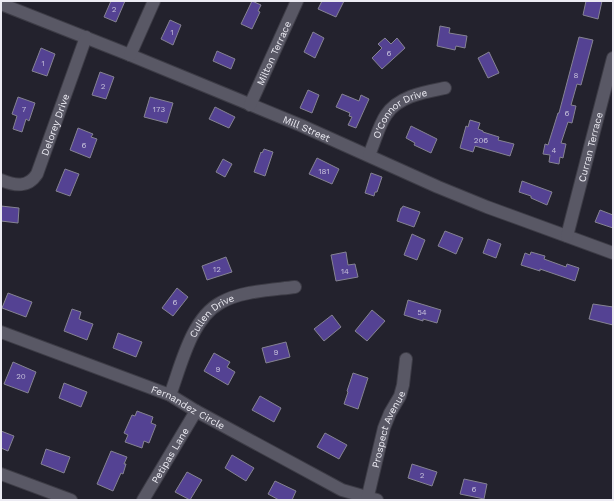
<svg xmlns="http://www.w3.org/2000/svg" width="614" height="501" viewBox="0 0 614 501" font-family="'Work Sans',sans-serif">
	<rect width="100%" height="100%" fill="#23222d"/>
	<!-- building -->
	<path fill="#544293" stroke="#858392" d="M111,1h14l-9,21 -12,-5z
		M252,1l9,4 -3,6 2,1 -8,17 -11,-5z
		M322,1h22l-8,16 -18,-8z
		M586,1h16l-4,18 -15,-4z
		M170,20l11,5 -8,20 -12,-6z
		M440,26l10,2 -1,5 18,3 -2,12 -9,-2 -1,4 -18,-4z
		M313,32l11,6 -9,20 -11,-6z
		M579,37l14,3 -12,45 -4,-1 -6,21 5,1 -4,17 -4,-1 -7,21 5,1 -3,14 -3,-1 -1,7 -10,-2 1,-7 -7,-1 2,-10 3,1 10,-32h1z
		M385,38l6,6 6,-6 8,10 -23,21 -10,-11 10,-10 -4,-4z
		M41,48l14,6 -8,22 -15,-5z
		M217,51l18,8 -4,10 -18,-8z
		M489,52l10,21 -11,5 -10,-20z
		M100,72l14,5 -8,22 -14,-4z
		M308,90l11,5 -7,18 -12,-5z
		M342,94l17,7 2,-6 8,4 -13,29 -8,-3 4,-8 -3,-1 1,-3 -14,-6z
		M18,97l17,6 -6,18 -3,-2 -4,13 -9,-3 4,-13 -5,-2z
		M150,97l23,6 -6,20 -23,-6z
		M215,107l20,10 -6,11 -20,-9z
		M470,120l10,3 -2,6 5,2v1l16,5 -1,3 16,4 -4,12 -35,-10 -2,6 -13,-4 6,-22 2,1z
		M411,126l26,13 -6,14 -17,-8 1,-2 -9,-5z
		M78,128l15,6 -2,3 6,2 -7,19 -20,-8z
		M264,149l9,3 -8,24 -11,-4 7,-20 1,1z
		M317,158l22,11 -7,15 -23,-10z
		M223,159l9,5 -7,13 -9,-5z
		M65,169l14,5 -9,22 -14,-5z
		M371,173l11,4 -5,15h-2l-1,4 -9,-3z
		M522,181l30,11 -5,13 -16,-7v-2l-12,-4z
		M1,206l18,2 -1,15 -17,-2z
		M403,206l17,6 -6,15 -17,-6 4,-13h1z
		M600,210l13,5v13l-18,-6z
		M445,231l18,7 -7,16 -18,-8z
		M412,234l13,6 -8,20 -13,-5z
		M488,239l13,5 -5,14 -13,-5z
		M346,252l2,13 7,-1 3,13 -22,4 -5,-26z
		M531,252l14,4 -1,3 22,8 1,-3 12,4 -4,13 -35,-12v2l-19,-6 4,-12 5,2z
		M226,257l6,15 -25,8 -5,-14z
		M177,288l11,9 -15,19 -11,-8z
		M8,293l24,9 -6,15 -24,-9z
		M408,300l33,10 -4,13 -14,-4v2l-19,-6z
		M593,304l20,3v18l-24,-6z
		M72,309l9,3 -2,7 14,5 -6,16 -23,-9z
		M372,310l13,11 -18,20 -12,-10z
		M332,315l9,12 -17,14 -10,-12z
		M118,333l24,9 -6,15 -23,-9z
		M286,342l4,15 -24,6 -4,-15z
		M214,353l16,9 -3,5 8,5 -7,13 -24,-14z
		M13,362l23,10 -8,21 -24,-9z
		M353,373l15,5 -10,31 -14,-5 4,-12 -1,-1z
		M64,383l23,9 -6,15 -22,-9z
		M260,396l21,12 -7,14 -22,-12z
		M137,411l16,6 -2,6 5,2 -7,18 -5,-2 -2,7 -17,-6 3,-7 -4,-2 8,-18 3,1z
		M1,431l13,5 -6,15 -7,-3z
		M325,433l22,12 -8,14 -22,-12z
		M46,449l24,8 -6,16 -23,-9z
		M111,451l16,6 -3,7h2l-3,10 -2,-1 -8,18 -16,-7z
		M232,455l22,13 -8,13 -21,-13z
		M412,464l25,8 -5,14 -24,-8z
		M187,472l15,8 -12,20 -15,-8z
		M464,479l23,5 -3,15 -24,-5z
		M275,481l21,10 -4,9h-13l-11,-6z"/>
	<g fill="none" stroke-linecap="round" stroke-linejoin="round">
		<defs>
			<g id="minor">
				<path id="s1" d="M1,4l129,51 170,70 138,62 49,20 126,46"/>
				<path d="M130,55l24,-54"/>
				<path id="s2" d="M250,105l47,-104"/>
				<path id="s3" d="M369,155c5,-11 10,-30 17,-40 12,-19 39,-23 59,-27"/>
				<path id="s4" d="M1,180c14,6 27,8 36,-6l49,-137"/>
				<path id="s5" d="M567,236l46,-178"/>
				<path id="s6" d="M1,332l169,63 26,16 146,79 35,10"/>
				<path id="s7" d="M170,395c11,-29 21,-76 50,-92 20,-12 52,-13 75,-16"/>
				<path d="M1,474l70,26"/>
				<path id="s8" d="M143,500l53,-89"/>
				<path id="s9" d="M367,500l17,-72 6,-15 10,-17 3,-11 3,-26"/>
			</g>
		</defs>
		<!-- minor casing -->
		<use href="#minor" stroke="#3d3c46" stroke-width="14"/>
		<!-- minor -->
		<use href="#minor" stroke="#595865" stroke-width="12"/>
	</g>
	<g text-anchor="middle" stroke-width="3" stroke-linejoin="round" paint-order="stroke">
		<!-- number labels -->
		<g font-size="8" fill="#c6c1db">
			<text x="114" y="12">2</text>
			<text x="172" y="35">1</text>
			<text x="389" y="56">6</text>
			<text x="43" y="66">1</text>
			<text x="576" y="78">8</text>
			<text x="103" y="89">2</text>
			<text x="24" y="112">7</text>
			<text x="159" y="112">173</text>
			<text x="567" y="116">6</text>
			<text x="481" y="143">206</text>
			<text x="84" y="148">6</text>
			<text x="554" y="153">4</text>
			<text x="324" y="174">181</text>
			<text x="217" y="272">12</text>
			<text x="345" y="274">14</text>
			<text x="175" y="305">6</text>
			<text x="422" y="315">54</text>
			<text x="276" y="355">9</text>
			<text x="218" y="372">9</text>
			<text x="21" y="379">20</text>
			<text x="422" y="478">2</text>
			<text x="474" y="492">6</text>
		</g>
		<!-- street labels -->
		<g font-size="10" fill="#ecebf3" stroke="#0c0c11">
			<text dy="4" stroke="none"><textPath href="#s2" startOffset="57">Milton Terrace</textPath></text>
			<text dy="4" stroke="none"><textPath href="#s3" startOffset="55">O'Connor Drive</textPath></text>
			<text dy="4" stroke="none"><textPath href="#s4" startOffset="93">Delorey Drive</textPath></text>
			<text dy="4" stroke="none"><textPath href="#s1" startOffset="330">Mill Street</textPath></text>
			<text dy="4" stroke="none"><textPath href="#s5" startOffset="92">Curran Terrace</textPath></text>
			<text dy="4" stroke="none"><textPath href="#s7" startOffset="92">Cullen Drive</textPath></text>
			<text dy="4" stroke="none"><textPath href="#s6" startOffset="202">Fernandez Circle</textPath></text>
			<text dy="4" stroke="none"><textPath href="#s9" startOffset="74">Prospect Avenue</textPath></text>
			<text dy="4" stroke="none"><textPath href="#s8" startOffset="52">Petipas Lane</textPath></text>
		</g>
	</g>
	<!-- border -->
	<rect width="614" height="501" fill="none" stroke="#ecebf3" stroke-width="4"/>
</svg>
